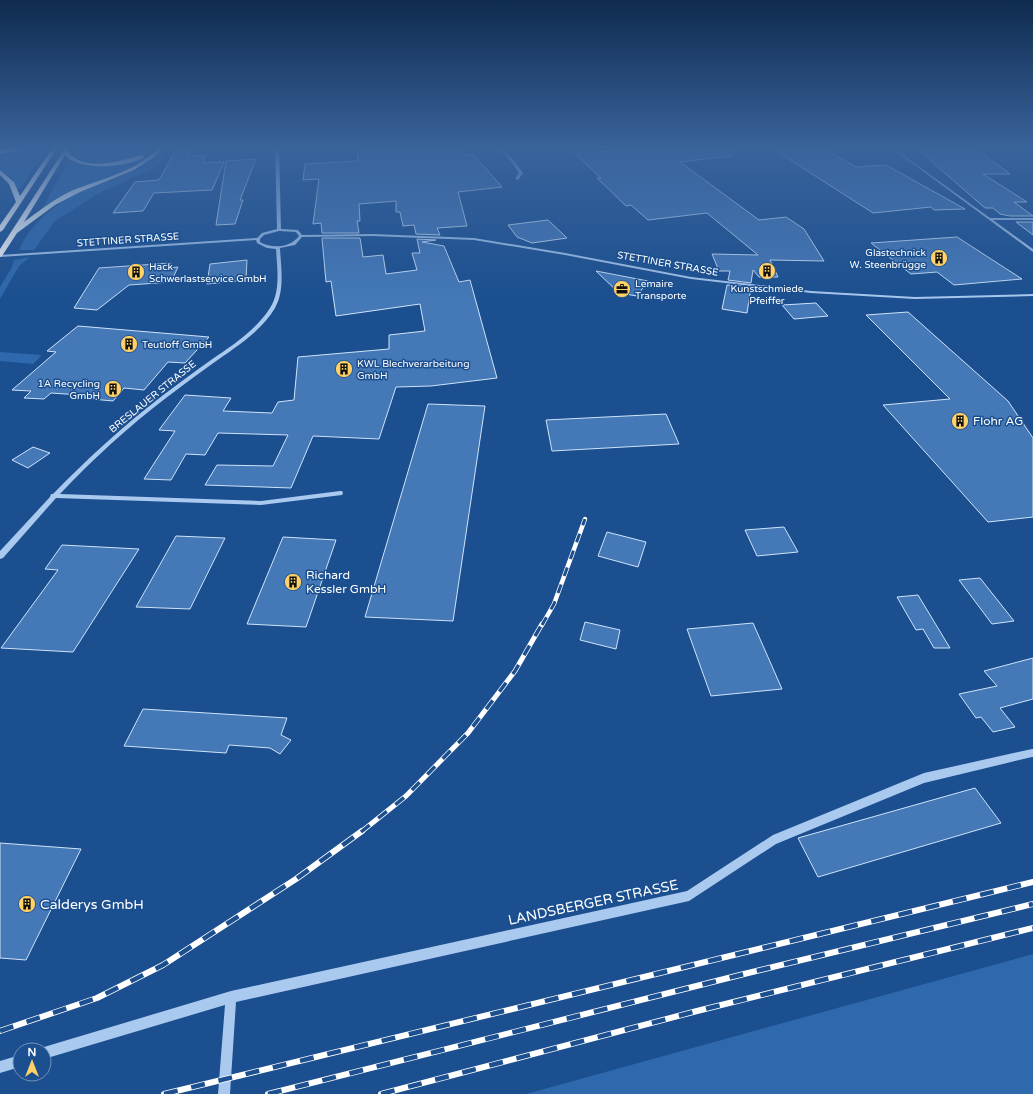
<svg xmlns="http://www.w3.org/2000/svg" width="1033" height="1094" viewBox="0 0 1033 1094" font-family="'Varela Round',sans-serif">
	<rect width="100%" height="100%" fill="#1b4f8f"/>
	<!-- green -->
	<path fill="#2e69ad" d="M34,147h14l-28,42h-3l-4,-10 -13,-10v-16z
		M78,147h75c-11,15 -60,21 -76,12l-2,-5z
		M165,147h4l-11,19 -59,27 -44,28 -21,29h-15c14,-30 38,-48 69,-62 22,-9 65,-19 77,-41z
		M146,157h3l-25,14 -39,15 -45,26 29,-51c18,10 58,4 77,-4z
		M30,257l-11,9 -19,33v-12l12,-20 2,-7z
		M0,352l42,3 -9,9 -33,-3z
		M1033,954v140h-507z"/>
	<!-- building -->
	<path fill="#4478b7" stroke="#cfe3fa" d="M176,147h14l-2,9 17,-1 -2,8 21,-1 -12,28 -58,3 -11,18 -30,2 22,-31 24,-2 15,-27z
		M357,147h102l5,8 9,-1 29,33 -44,5 9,34 -30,2 3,7 -24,-1 -2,-9 -11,1 -3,-14h-4v-11l-37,3 1,17h-3l2,12h-37l-1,-10 -8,1 6,-45 -16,1 2,-16 53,-3z
		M654,147h77l1,9 -52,6 79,58 27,-3 18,12 20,32 -54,-1 8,17h-19l-6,-7 -2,13 -23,-3 2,-9h-11l-7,-17 46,1 -51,-42 -59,7 -17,-15 -5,1 -29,-28h4l-26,-24z
		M770,147h51l35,20 30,-2 79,44 -31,1 -3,-3 -58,6z
		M915,147h58l37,27h-27l44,28h-13l19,14h-23l-10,-2 -7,-6h-8z
		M256,159l-16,41h3l-8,24 -19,1 10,-64z
		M548,220l19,18 -35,5 -15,-6 -9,-12z
		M1016,222h17v13z
		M957,237l65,42 -68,6 -17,-13 -26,2 -40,-31z
		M322,238h38l3,19 20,-2 3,19 31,-4 -5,-17h8l-3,-14 19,1 -14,2 22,4 15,36 11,-2 27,98 -66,8 -35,1 -17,52 -66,-3 -22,52 -86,-3 12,-20 56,1 15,-31 -70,-2 -13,22 -19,-1 -15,26 -27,-1 31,-48 -16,-1 26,-35 46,3 -8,13 49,2 6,-11 16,-2 4,-43 91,-8v-14l36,-4 -5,-27 -84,12 -5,-35 -5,1z
		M247,260l-1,20 -39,4 3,-20z
		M171,263l-2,5 9,-1 -7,15 -42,3 -32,25 -23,-2 25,-40z
		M596,271l52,10 -11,15 -18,-3z
		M727,285l24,2 -4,26 -25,-4z
		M816,303l12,13 -34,3 -12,-14z
		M908,312l100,89 25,37v79l-45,5 -105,-117 67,-6 -84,-84z
		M78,326l131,11 -24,26 -17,-1 -24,28 -20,-2 -11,13 -21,-2 3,-3 -44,-3 -7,6 -20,-1 7,-7 -19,-1 44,-38 -9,-1z
		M428,404l57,2 -32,215 -88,-4z
		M666,414l13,30 -127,7 -6,-31z
		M33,447l17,6 -22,15 -16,-8z
		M784,527l14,25 -41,4 -12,-26z
		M607,532l39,10 -8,25 -40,-11z
		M176,536l49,2 -35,71 -54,-2z
		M283,537l53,3 -30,87 -59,-3z
		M62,545l77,4 -66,103 -72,-4 57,-78 -13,-1z
		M980,578l34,43 -22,3 -33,-44z
		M918,595l32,53h-16l-11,-19 -7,1 -19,-33z
		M585,622l35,8 -4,19 -36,-9z
		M753,623l29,66 -71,7 -24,-67z
		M1033,658v41l-33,9 15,19 -22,5 -12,-15 -5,1 -17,-24 38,-8 -13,-15z
		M143,709l144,9 -6,17 10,5 -11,14 -10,-6 -41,-3 -3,8 -102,-7z
		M975,788l26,35 -183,54 -20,-39z
		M0,843l81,6 -55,111 -26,-2z"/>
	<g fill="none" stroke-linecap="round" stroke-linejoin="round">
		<!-- minor -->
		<path fill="#a9c9ee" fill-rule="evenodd" d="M275,147h4l2,82 17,1 4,5 70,-1 102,4 91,15 126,24 120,14 104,6 118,-3v2l-118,3 -104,-6 -120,-14 -126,-24 -91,-15 -102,-4 -70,1 -7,8 -15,3c1,20 5,42 -5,60 -14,24 -41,40 -63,56 -16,11 -31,23 -46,34 -38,29 -73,61 -106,96l201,7 79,-10h2l1,2 -1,2 -81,10 -205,-7 -53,60 -3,1v-8l50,-54 1,-3h2c34,-35 70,-68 109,-98 16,-12 32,-24 49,-36 21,-14 45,-30 59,-52 11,-17 7,-40 6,-59l-9,-1 -10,-5 -1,-3 -256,17v-2l257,-17 5,-5 15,-4zM279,231l17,1 3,4c-9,12 -27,13 -39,6v-3l4,-4z
			M497,147h2l13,11 11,15 -5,7 -3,-1 4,-6 -9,-13z
			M890,147h2l98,71h43v2h-40l40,29v3z
			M1032,749h1v8h-1l-108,26 -148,61 -87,57 -453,101 -6,92h-12l7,-89 -181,54v-9h-5l5,-3 187,-56 456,-100 86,-56 151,-62z
			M20,1055v12l-20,6v-12z"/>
		<!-- highway -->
		<path fill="#fff" fill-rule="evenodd" d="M23,147h10l-33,7v-4z
			M53,147h5l-55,83 -3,2v-7l16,-23 -7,-18 -9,-9v-5l14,12 6,14z
			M66,147h5l-3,4c15,22 53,10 74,4l3,2c-16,10 -67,15 -80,-2l-41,67c13,-10 27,-20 41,-28 31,-15 70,-20 94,-47h5l-8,9 -22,14 -54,22 -25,13 -38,28 -15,23 -2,1v-8z"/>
		<defs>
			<path id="rail-far2" d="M542,625l12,-21 31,-85"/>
			<path id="rail-far1" d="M361,832l45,-36 62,-63 47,-62 27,-47"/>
			<path id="rail" d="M0,1031l97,-33 66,-33 133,-86 66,-48
				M164,1094l869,-212
				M268,1094l476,-120 289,-70
				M381,1094l316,-83 336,-83"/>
		</defs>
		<!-- rail-far2 casing -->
		<use href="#rail-far2" stroke="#fff" stroke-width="4.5"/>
		<!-- rail-far1 casing -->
		<use href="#rail-far1" stroke="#fff" stroke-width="5"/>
		<!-- rail casing -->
		<use href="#rail" stroke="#fff" stroke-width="6"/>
		<!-- rail-far2 -->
		<use href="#rail-far2" stroke="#1b4f8f" stroke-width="3" stroke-dasharray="9" stroke-linecap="butt"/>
		<!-- rail-far1 -->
		<use href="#rail-far1" stroke="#1b4f8f" stroke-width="3.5" stroke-dasharray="11" stroke-linecap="butt"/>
		<!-- rail -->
		<use href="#rail" stroke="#1b4f8f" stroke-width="4.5" stroke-dasharray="14" stroke-linecap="butt"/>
	</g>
	<!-- sky -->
	<linearGradient id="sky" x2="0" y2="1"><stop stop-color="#0f2b4f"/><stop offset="0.49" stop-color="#39639b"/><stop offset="1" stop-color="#39639b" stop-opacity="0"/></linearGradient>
	<rect width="1033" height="300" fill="url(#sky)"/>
	<!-- icons -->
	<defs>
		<symbol id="building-disc" viewBox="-11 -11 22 22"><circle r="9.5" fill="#ffd166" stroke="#1b4f8f"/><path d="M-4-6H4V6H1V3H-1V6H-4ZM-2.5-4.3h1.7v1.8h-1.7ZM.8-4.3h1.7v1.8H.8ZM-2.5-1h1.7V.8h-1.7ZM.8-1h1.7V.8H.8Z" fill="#111"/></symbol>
		<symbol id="office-disc" viewBox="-11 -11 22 22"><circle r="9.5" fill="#ffd166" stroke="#1b4f8f"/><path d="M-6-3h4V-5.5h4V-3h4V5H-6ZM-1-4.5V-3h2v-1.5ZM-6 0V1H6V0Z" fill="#111"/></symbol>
	</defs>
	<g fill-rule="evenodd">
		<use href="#building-disc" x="929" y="248" width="20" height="20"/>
		<use href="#building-disc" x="757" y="261" width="20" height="20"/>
		<use href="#building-disc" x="126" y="262" width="20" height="20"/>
		<use href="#office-disc" x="612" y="279" width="20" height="20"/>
		<use href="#building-disc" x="119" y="334" width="20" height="20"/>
		<use href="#building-disc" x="334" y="359" width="20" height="20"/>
		<use href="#building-disc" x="103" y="379" width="20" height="20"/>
		<use href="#building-disc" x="950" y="411" width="20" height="20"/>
		<use href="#building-disc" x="283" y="572" width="20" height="20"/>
		<use href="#building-disc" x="17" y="894" width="20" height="20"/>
	</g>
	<g text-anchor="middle" stroke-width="3" stroke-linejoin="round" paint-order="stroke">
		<!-- far-street labels -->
		<g font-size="10" fill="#fff" stroke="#1b4f8f">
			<text transform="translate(128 239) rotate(-4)" y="4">STETTINER STRASSE</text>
			<text transform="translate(668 263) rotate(10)" y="4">STETTINER STRASSE</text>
			<text transform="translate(152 396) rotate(-39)" y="4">BRESLAUER STRASSE</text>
		</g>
		<!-- far-poi labels -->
		<g font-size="10" fill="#fff" stroke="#1b4f8f" text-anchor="start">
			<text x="926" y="256" text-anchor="end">Glastechnick<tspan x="926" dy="12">W. Steenbrügge</tspan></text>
			<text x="149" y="270">Hack<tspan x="149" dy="12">Schwerlastservice GmbH</tspan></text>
			<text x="635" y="287">Lemaire<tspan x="635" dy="12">Transporte</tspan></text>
			<text x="767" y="292" text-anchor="middle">Kunstschmiede<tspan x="767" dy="12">Pfeiffer</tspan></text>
			<text x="142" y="348">Teutloff GmbH</text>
			<text x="357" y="367">KWL Blechverarbeitung<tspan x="357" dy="12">GmbH</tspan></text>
			<text x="100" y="387" text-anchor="end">1A Recycling<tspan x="100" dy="12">GmbH</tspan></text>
		</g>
		<!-- poi labels -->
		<g font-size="12" fill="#fff" stroke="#1b4f8f" text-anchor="start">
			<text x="973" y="425">Flohr AG</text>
			<text x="306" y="579">Richard<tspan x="306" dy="14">Kessler GmbH</tspan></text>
		</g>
		<!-- near-street labels -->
		<g font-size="14" fill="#fff" stroke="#1b4f8f">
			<text transform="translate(593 902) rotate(-12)" y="5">LANDSBERGER STRASSE</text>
		</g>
		<!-- near-poi labels -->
		<g font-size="14" fill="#fff" stroke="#1b4f8f" text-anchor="start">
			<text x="40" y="909">Calderys GmbH</text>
		</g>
	</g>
	<!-- north arrow -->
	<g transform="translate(32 1062)"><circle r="19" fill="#1b4f8f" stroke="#7695bc"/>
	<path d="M0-3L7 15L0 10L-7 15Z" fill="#ffd166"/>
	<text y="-6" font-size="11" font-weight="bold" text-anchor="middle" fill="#ffffff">N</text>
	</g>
</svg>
